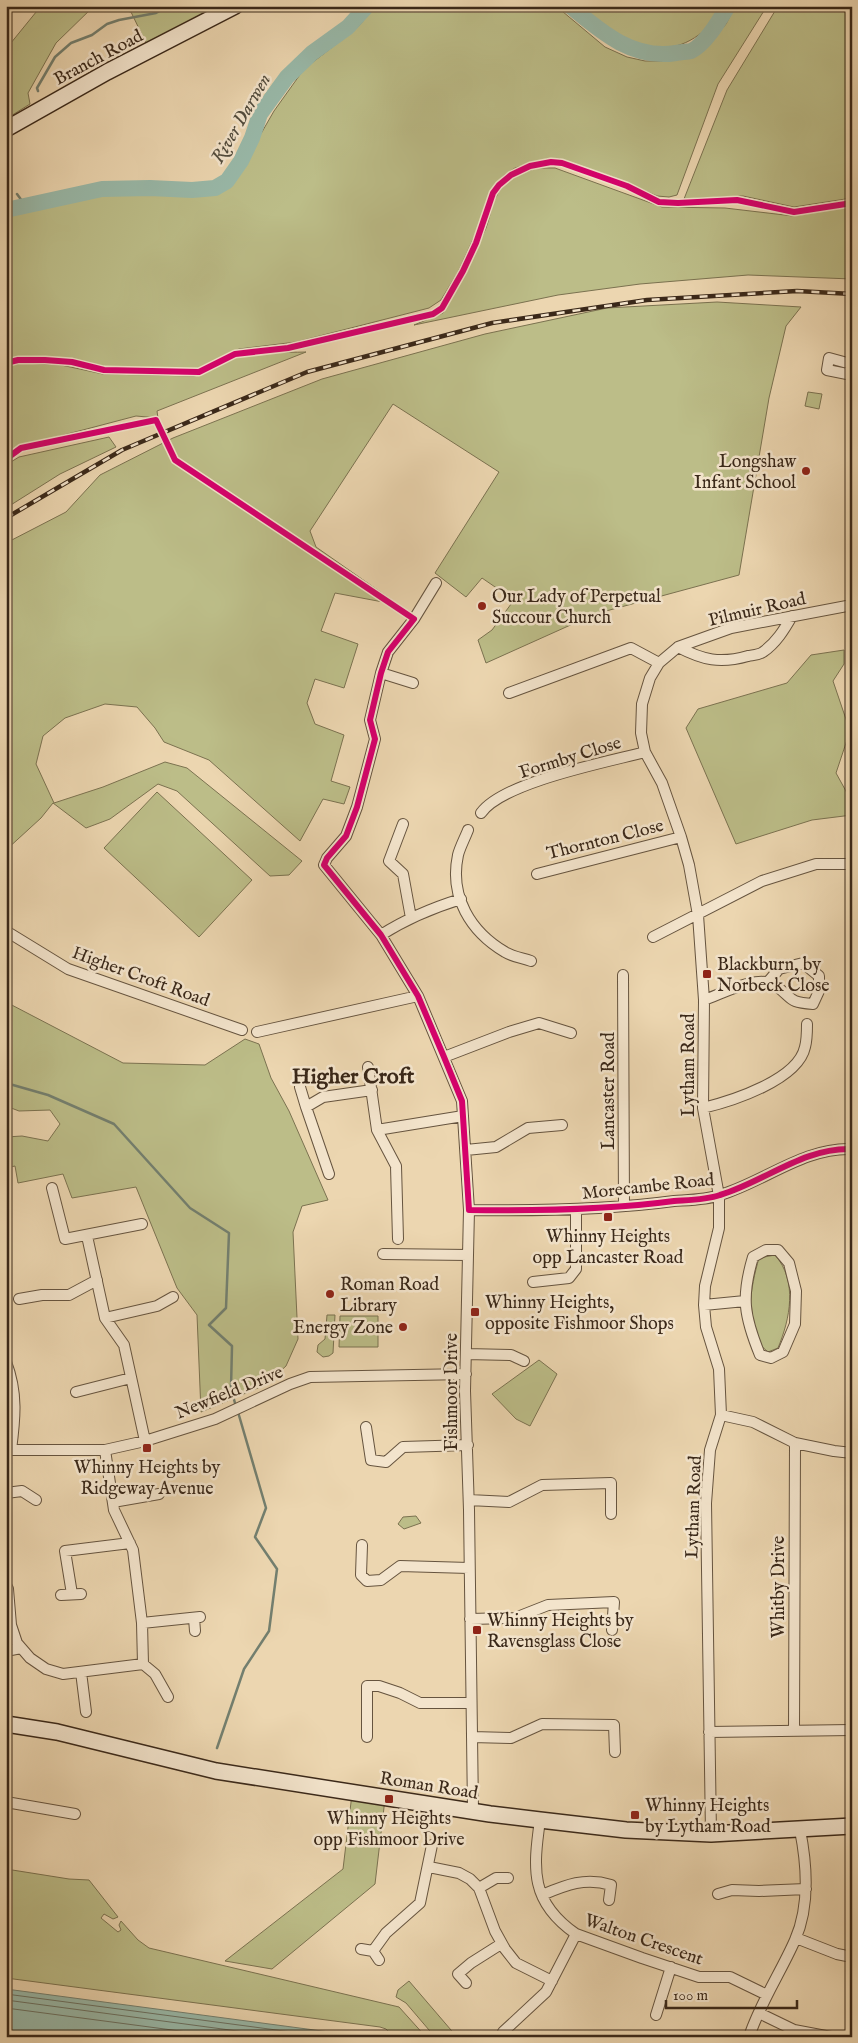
<svg xmlns="http://www.w3.org/2000/svg" width="858" height="2043" viewBox="0 0 858 2043" font-family="'IM FELL English',serif">
	<rect width="100%" height="100%" fill="#ecd6b0"/>
	<filter id="stains"><feTurbulence type="fractalNoise" baseFrequency=".004" numOctaves="4"/><feColorMatrix values="0 0 0 0 .2 0 0 0 0 .09 0 0 0 0 .02 0 0 0 .5 -.17"/></filter>
	<radialGradient id="worn" r=".72"><stop offset=".6" stop-color="#630" stop-opacity="0"/><stop offset="1" stop-color="#630" stop-opacity=".3"/></radialGradient>
	<!-- green -->
	<path fill="#bcbd88" stroke="#7b7250" d="M41,6h53l-38,37 -28,50 2,11 -24,15v-70z
		M102,6h119l-75,37 -15,-31z
		M376,6h180l49,41 22,10 18,4h19l28,-5 24,-20 10,-12 7,-14 6,-4h28l-49,78 -41,111 -8,2 -12,-1 -44,-19 -54,-18h-12l-32,9 -12,8 -10,11 -18,48 -17,37 -17,28 -12,8 -133,34 -57,7 -35,19 -8,2 -28,-2 -39,2 -24,-3 -31,-7 -34,-3 -34,3v-143l99,-24 81,1 25,-2 15,-8 13,-12 35,-61 30,-42 53,-41z
		M577,6h146c-5,7 -10,16 -16,22 -45,42 -92,9 -130,-22z
		M778,6h74v192l-58,9 -51,-11 -59,3 43,-109z
		M537,168h18l107,39 63,1 68,8 59,-10v73l-104,-4 -108,9 -82,11 -144,30 29,-12c16,-27 30,-56 43,-85 5,-14 6,-28 15,-39 9,-12 23,-17 36,-21z
		M717,302l84,5 -15,19 -17,72 -30,177 -144,39 -109,49 -8,-23 14,-10 22,-30 -32,-22 -16,19 -31,-24 64,-101 -106,-68 -83,127 6,16 83,58 -64,-12 -14,38 37,13 -14,44 -29,-9 -8,24 8,21 29,11 -13,46 19,6 -6,17 -21,-5 -23,42 -91,-81 -45,-18 -9,-14 -18,-21 -32,-3 -40,14 -22,18 -7,28 18,39 49,-16 62,-25 22,6 115,93 -13,14 -19,1 -93,-85 -19,-7 -48,35 -24,9 -33,-25 -12,15 -35,32v-307l60,-31 34,-37 73,-37 149,-59 163,-45 122,-26z
		M306,352l-149,59 1,7 -22,-2 -114,30 -16,10 1,-91 16,-2 38,2 42,9 91,2c17,-2 26,-16 42,-20 21,-6 48,-3 70,-4z
		M808,392l14,2 -3,15 -14,-3z
		M109,437l7,10 -56,27 -54,34v-43l13,-8z
		M844,650v14l-11,17 17,50 -14,42 16,29v13l-40,5 -76,24 -50,-116 12,-19 89,-26 24,-28z
		M157,792l95,88 -53,57 -95,-89z
		M6,1002l117,61 82,2 40,-26 14,5 12,34 18,33 39,89 -26,6 -9,26 5,107 -12,27 -21,19 -64,27 -4,-97 -20,-27 -41,-101 -64,11 -9,-24 -45,9 -3,-17 -9,2v-31l16,-1 26,5 12,-17 -10,-14 -31,1 -13,-5z
		M775,1255c23,26 15,64 3,93l-10,4c-27,-21 -17,-66 -9,-94z
		M327,1315h8l-2,38 -4,3 -6,1 -6,-5 1,-7 7,-6z
		M340,1316h38v31h-39z
		M539,1360l18,14 -27,52 -14,-7 -24,-25z
		M416,1516l5,7 -17,6 -6,-5 5,-7z
		M352,1794l33,5 -10,85 -103,85 -47,-8 118,-92z
		M6,1869l63,10 20,1 29,37 -5,2 -9,-5 -3,4 17,14 3,-2 -2,-5 2,-4 17,19 11,8 250,59 27,30h-32l-8,-8 -6,-2 -374,-49z
		M409,1981l48,56h-22l-29,-34 -10,-6 2,-7z"/>
	<!-- water -->
	<path fill="#99b9a9" stroke="#737f6f" d="M6,1989l361,48h-361z"/>
	<g fill="none" stroke-linecap="round" stroke-linejoin="round">
		<!-- shore -->
		<path stroke="#6a7061" stroke-width="1" d="M6,1994l323,43
			M6,2000l276,37
			M6,2008l219,29"/>
		<!-- stream -->
		<path stroke="#737f6f" stroke-width="2.5" d="M38,91l-1,-3 18,-31 16,-14 21,-8 15,-11 12,-4 37,-7 13,-7
			M17,194l8,11
			M6,1083l42,12 66,29 76,84 39,25 -3,75 -17,17 23,21 -1,42 5,19
			M217,1748l27,-79 25,-38 8,-62 -22,-32 11,-29 -28,-96"/>
		<!-- river -->
		<path stroke="#99b9a9" stroke-width="16" d="M570,6c31,26 63,54 106,47 4,-1 11,-1 15,-2 15,-7 29,-32 37,-45
			M6,210l96,-21 48,-1 42,2 23,-2 12,-7 14,-20 11,-23 8,-24 27,-37 25,-24 36,-26 19,-21"/>
		<defs>
			<path id="street" d="M849,374l2,-10 -22,-6 -2,12 25,5
				M436,583l-22,36 -26,33 -7,21 -11,47 5,19 -18,68 -11,29 -19,22 -3,7 57,70 37,61 44,105 7,109 -4,181 4,119 4,300
				M678,647c25,13 42,17 70,9 5,-1 11,-1 15,-4 13,-9 21,-22 29,-36
				M381,673l32,10
				M509,693l122,-45 28,15
				M481,813c22,-31 126,-51 164,-61
				M403,824l-14,37 14,13 8,44
				M468,830c-3,8 -8,17 -10,25 -9,42 13,77 47,97 8,5 18,6 26,9
				M537,874l144,-37
				M6,931l62,38 174,61
				M381,935c25,-16 51,-27 80,-36
				M653,937l109,-56 54,-17h36
				M623,975l1,231
				M704,1000c18,-6 55,-27 72,-14 18,13 11,16 37,18l6,-13v-15l-16,-13 -24,6 -11,13
				M257,1032l161,-36
				M444,1057l65,-25 30,-9 32,10
				M368,1067l9,63 86,-14
				M300,1087l6,20 17,-10 49,-7
				M306,1107l23,67
				M703,1108c29,-7 95,-28 102,-61 2,-7 2,-16 2,-23
				M377,1130l19,36 2,73
				M466,1150l30,-3 32,-19 34,-3
				M52,1188l13,51 77,-15
				M469,1210c68,1 138,0 205,-9 15,-1 32,-1 46,-6 44,-13 84,-48 132,-46
				M87,1236l18,82 19,27 21,96
				M766,1250h12l11,13 7,28 -1,33 -12,28 -12,6 -11,-3c-16,-39 -19,-58 -7,-98z
				M383,1254l85,1
				M533,1282l36,-4 7,-9v-60
				M19,1299l23,-4h27l28,-15
				M704,1305l41,-4
				M105,1318l52,-12 16,-9
				M466,1354l45,1 13,6
				M6,1362c12,31 9,57 5,88
				M76,1392l55,-14
				M721,1415l32,7 42,21 39,8 18,2
				M366,1427l5,33 15,2 17,-15 65,-2
				M6,1450h99l40,-9 70,-22 75,-35 20,-7 156,-3
				M6,1493l16,-2 14,9
				M469,1500l40,2 33,-17 69,-2v31
				M113,1502l46,-8
				M362,1545l-1,30 6,6 14,-1 19,-14 69,2
				M6,1585l2,4 3,36 6,18 13,15 16,11 17,5 80,-10 -1,-41 -9,-73 -19,-40 -9,-60
				M72,1594l-7,-43 65,-8
				M61,1595l20,-1
				M194,1618l1,13
				M470,1619l45,-1 33,-13 66,-3 -2,28
				M142,1623l58,-6
				M6,1651l15,-3
				M143,1664l12,10 13,23
				M81,1672l5,40
				M794,1731l1,-288
				M709,1732l143,-2
				M367,1737v-51h12l21,7 20,10h51
				M472,1737l39,1 31,-14 72,1 1,27
				M6,1802l69,12
				M540,1820c-7,50 -10,82 36,114l66,24 57,19h31l37,18
				M711,1834l-5,-331 4,-53 11,-35 -2,-46 -13,-42 -2,-22 1,-19 14,-58v-32l-16,-88 1,-108 -6,-85 -9,-50 -8,-28 -19,-54 -17,-31 -4,-19 1,-29 8,-26 9,-15 19,-16 53,-19 121,-23
				M429,1867l30,6 11,6 9,9 16,43 10,18 11,14 36,18
				M479,1888l17,-10h12
				M718,1894l14,-4 27,1 47,-2
				M542,1895c24,-10 43,-18 69,-10l-2,15
				M796,1938l41,16 15,3
				M361,1949l12,2 6,9
				M373,1951l13,-18 34,-30 12,-58
				M466,1983l-8,-9 13,-11 30,-19
				M759,2013l35,17 37,7
				M656,2015l15,-48
				M503,2032l43,-40 30,-58
				M749,2037c11,-34 32,-65 46,-97 15,-34 12,-75 5,-110"/>
			<path id="secondary" d="M6,129l101,-57 128,-66
				M6,1724l51,8 159,39 274,43 50,6 86,10 85,4 141,-8"/>
		</defs>
		<!-- street casing -->
		<use href="#street" stroke="#66543f" stroke-width="12"/>
		<!-- secondary casing -->
		<use href="#secondary" stroke="#3a2819" stroke-width="18"/>
		<!-- street -->
		<use href="#street" stroke="#f3e4cc" stroke-width="10"/>
		<!-- secondary -->
		<use href="#secondary" stroke="#f3e4cc" stroke-width="15"/>
		<defs>
			<path id="rail" d="M6,518l116,-68 185,-78 185,-49 155,-23 150,-9 55,3"/>
		</defs>
		<!-- rail casing -->
		<use href="#rail" stroke="#3a2819" stroke-width="4.5"/>
		<!-- rail -->
		<use href="#rail" stroke="#f3e4cc" stroke-width="2.5" stroke-dasharray="8" stroke-linecap="butt"/>
		<defs>
			<path id="cycleway" d="M6,363l12,-3h27l27,2 32,8 95,2 36,-18 53,-6 145,-34 9,-6 21,-37 13,-28 17,-50 6,-8 12,-10 19,-9 21,-4 11,1 65,23 32,16 19,1 59,-3 57,12 58,-9
				M6,459l15,-11 135,-28 19,40 239,159 -26,33 -7,21 -11,47 5,19 -18,68 -11,29 -19,22 -3,7 57,70 37,61 26,61 18,44 7,109c68,1 138,0 205,-9 15,-1 32,-1 46,-6 44,-13 84,-48 132,-46"/>
		</defs>
		<!-- cycleway casing -->
		<use href="#cycleway" stroke="#f3e4cc" stroke-width="9"/>
		<!-- cycleway -->
		<use href="#cycleway" stroke="#d6006c" stroke-width="6"/>
	</g>
	<!-- markers -->
	<g fill="#8f2418" stroke="#f3e4cc" stroke-width="2">
		<circle cx="806" cy="471" r="5"/>
		<circle cx="482" cy="606" r="5"/>
		<rect x="702" y="969" width="10" height="10" rx="2.5"/>
		<rect x="603" y="1212" width="10" height="10" rx="2.5"/>
		<circle cx="330" cy="1294" r="5"/>
		<rect x="470" y="1307" width="10" height="10" rx="2.5"/>
		<circle cx="403" cy="1327" r="5"/>
		<rect x="142" y="1443" width="10" height="10" rx="2.5"/>
		<rect x="472" y="1625" width="10" height="10" rx="2.5"/>
		<rect x="384" y="1794" width="10" height="10" rx="2.5"/>
		<rect x="630" y="1810" width="10" height="10" rx="2.5"/>
	</g>
	<g text-anchor="middle" stroke-width="5" stroke-linejoin="round" paint-order="stroke">
		<!-- street labels -->
		<g font-size="18" fill="#3a2819" stroke="#f3e4cc">
			<text transform="translate(98 57) rotate(-28)" y="6">Branch Road</text>
			<text transform="translate(757 609) rotate(-13)" y="6">Pilmuir Road</text>
			<text transform="translate(570 757) rotate(-17)" y="6">Formby Close</text>
			<text transform="translate(605 839) rotate(-14)" y="6">Thornton Close</text>
			<text transform="translate(141 976) rotate(20)" y="6">Higher Croft Road</text>
			<text transform="translate(688 1065) rotate(-90)" y="6">Lytham Road</text>
			<text transform="translate(608 1091) rotate(-90)" y="6">Lancaster Road</text>
			<text transform="translate(648 1186) rotate(-6)" y="6">Morecambe Road</text>
			<text transform="translate(229 1392) rotate(-22)" y="6">Newfield Drive</text>
			<text transform="translate(451 1392) rotate(-90)" y="6">Fishmoor Drive</text>
			<text transform="translate(693 1507) rotate(-88)" y="6">Lytham Road</text>
			<text transform="translate(778 1587) rotate(-90)" y="6">Whitby Drive</text>
			<text transform="translate(429 1785) rotate(9)" y="6">Roman Road</text>
			<text transform="translate(644 1939) rotate(19)" y="6">Walton Crescent</text>
		</g>
		<!-- poi labels -->
		<g font-size="18" fill="#3a2819" stroke="#f3e4cc" text-anchor="start">
			<text x="796" y="467" text-anchor="end">Longshaw<tspan x="796" dy="21">Infant School</tspan></text>
			<text x="492" y="602">Our Lady of Perpetual<tspan x="492" dy="21">Succour Church</tspan></text>
			<text x="717" y="970">Blackburn, by<tspan x="717" dy="21">Norbeck Close</tspan></text>
			<text x="608" y="1242" text-anchor="middle">Whinny Heights<tspan x="608" dy="21">opp Lancaster Road</tspan></text>
			<text x="340" y="1290">Roman Road<tspan x="340" dy="21">Library</tspan></text>
			<text x="485" y="1308">Whinny Heights,<tspan x="485" dy="21">opposite Fishmoor Shops</tspan></text>
			<text x="393" y="1333" text-anchor="end">Energy Zone</text>
			<text x="147" y="1473" text-anchor="middle">Whinny Heights by<tspan x="147" dy="21">Ridgeway Avenue</tspan></text>
			<text x="487" y="1626">Whinny Heights by<tspan x="487" dy="21">Ravensglass Close</tspan></text>
			<text x="645" y="1811">Whinny Heights<tspan x="645" dy="21">by Lytham Road</tspan></text>
			<text x="389" y="1824" text-anchor="middle">Whinny Heights<tspan x="389" dy="21">opp Fishmoor Drive</tspan></text>
		</g>
		<!-- water labels -->
		<g font-size="19" font-style="italic" fill="#524c3d" stroke="#f3e4cc">
			<text transform="translate(240 118) rotate(-60)" y="7">River Darwen</text>
		</g>
		<!-- district labels -->
		<g font-size="22" font-weight="bold" fill="#3a2819" stroke="#f3e4cc">
			<text x="353" y="1083">Higher Croft</text>
		</g>
	</g>
	<!-- margin -->
	<rect width="858" height="2043" fill="none" stroke="#ecd6b0" stroke-width="25"/>
	<rect x="8" y="8" width="843" height="2028" fill="none" stroke="#3a2819" stroke-width="2.5"/>
	<rect x="12" y="12" width="833" height="2018" fill="none" stroke="#3a2819"/>
	<!-- scale -->
	<path d="M666 2000v8h131v-8" fill="none" stroke="#3a2819" stroke-width="2.5"/>
	<text x="673" y="2000" font-size="15" fill="#3a2819" stroke="#f3e4cc" stroke-width="4" paint-order="stroke">100 m</text>
	<rect width="100%" height="100%" filter="url(#stains)"/>
	<rect width="100%" height="100%" fill="url(#worn)"/>
</svg>
